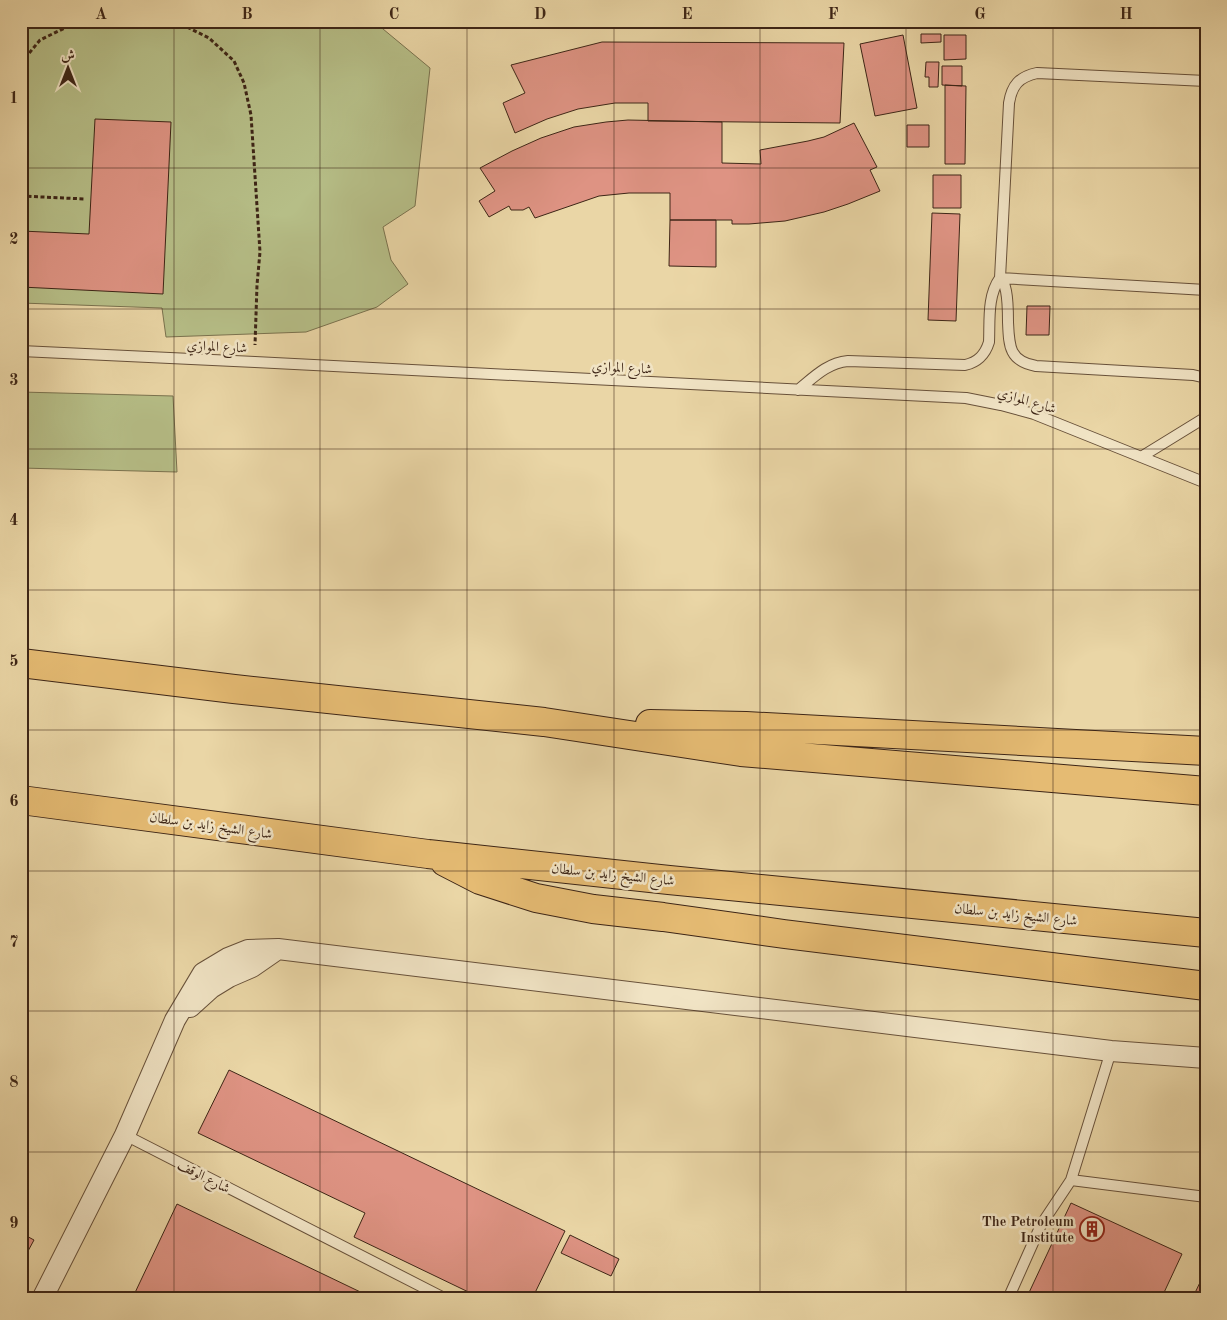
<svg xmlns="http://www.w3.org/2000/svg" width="1227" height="1320" viewBox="0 0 1227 1320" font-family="'Old Standard TT',Amiri,serif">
	<rect width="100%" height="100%" fill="#ead6a6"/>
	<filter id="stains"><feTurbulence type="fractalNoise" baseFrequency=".004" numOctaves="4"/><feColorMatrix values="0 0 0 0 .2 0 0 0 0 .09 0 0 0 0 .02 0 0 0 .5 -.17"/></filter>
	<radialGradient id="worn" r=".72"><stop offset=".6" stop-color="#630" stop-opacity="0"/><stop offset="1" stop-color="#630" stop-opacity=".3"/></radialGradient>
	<!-- green -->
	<path fill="#b6be87" stroke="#7a724e" d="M21,21h301l2,7 53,-4 53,44 -15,138 -32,21 8,33 17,24 -31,23 -71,25 -140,5 -4,-29 -141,-5z
		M21,392l152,4 4,76 -156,-4z"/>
	<!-- building -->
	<path fill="#de9383" stroke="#3d2516" d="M921,34h20v8l-20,1z
		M903,35l14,73 -42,8 -15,-72z
		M944,35h22v24l-22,1z
		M602,42l242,1 -4,80 -192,-2v-18h-33l-37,6 -31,10 -32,14 -12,-30 22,-10 -14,-28z
		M926,62h13l-1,25h-9v-10h-4z
		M942,66h20v20l-20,-1z
		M945,85l21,1 -1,78h-20z
		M95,119l76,3 -8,172 -142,-7v-56l68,3z
		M628,120l94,2v41l39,1 -1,-14 48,-9 16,-4 30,-14 23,44 -7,3 10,21 -32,13 -24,8 -39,9 -36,3h-17v-4h-62v-27h-41l-30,3 -64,22 -6,-11 -6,3h-12l-2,-4 -20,11 -10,-16 16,-10 -15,-23 32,-17 29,-13 33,-11 32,-5z
		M907,125h22v22h-22z
		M933,175h28v33h-28z
		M932,213l28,1 -4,107 -28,-1z
		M670,220h46v47l-47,-1z
		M1027,306h23l-1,29h-23z
		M229,1070l336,161 -33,68h-49l-129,-62 11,-24 -167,-80z
		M1071,1203l111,51 -21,45h-135z
		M177,1204l198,95h-243z
		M21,1233l13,7 -13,24z
		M570,1235l49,24 -8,17 -50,-23z
		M1206,1270v29h-14z"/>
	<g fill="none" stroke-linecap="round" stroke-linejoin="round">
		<defs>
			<path id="service" d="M1206,81l-169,-8c-18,4 -25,12 -28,30l-9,175 206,12
				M21,351l234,11 711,36 35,7 33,9 172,69
				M798,390c16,-13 29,-27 50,-29l117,4c13,-3 20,-10 24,-23 1,-21 -2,-46 11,-64l4,5 2,8c2,10 2,21 2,31 1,24 1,39 28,44l157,9 13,3
				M1141,457l65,-40
				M125,1135l321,164
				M1071,1180l40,-129
				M1008,1299l33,-74 30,-45 135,17"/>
			<path id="minor" d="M190,1007l21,-19 18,-11 23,-10 26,-18
				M42,1299l83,-164 50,-115 28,-47 25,-15 20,-8 30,-1 833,102 95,7"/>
			<path id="motorway" d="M21,663l213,26 310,33 197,30 465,39
				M650,724l96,2 460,25
				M21,800l407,54 241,26 537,53
				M445,862l35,18 56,18 57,11 70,8 121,17 422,52"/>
		</defs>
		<!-- service casing -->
		<use href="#service" stroke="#68513a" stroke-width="12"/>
		<!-- minor casing -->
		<use href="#minor" stroke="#68513a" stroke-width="22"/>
		<!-- motorway casing -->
		<use href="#motorway" stroke="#3d2516" stroke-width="30"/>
		<!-- path -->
		<path stroke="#3d2516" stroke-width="3" stroke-dasharray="4 2.5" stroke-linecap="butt" d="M149,21l34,4 26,13 25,23 10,22 7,32 9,137 -3,33 -2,60
			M21,63l19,-23 39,-19
			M21,196l64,3"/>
		<!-- service -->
		<use href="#service" stroke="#f1e4c5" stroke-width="10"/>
		<!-- minor -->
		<use href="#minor" stroke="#f1e4c5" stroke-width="20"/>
		<!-- motorway -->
		<use href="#motorway" stroke="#e5bb73" stroke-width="28"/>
	</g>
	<!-- grid -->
	<path fill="none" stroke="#3d2516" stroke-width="1" stroke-opacity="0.55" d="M174,21v1278M320,21v1278M467,21v1278M614,21v1278M760,21v1278M906,21v1278M1053,21v1278M21,168h1185M21,309h1185M21,449h1185M21,590h1185M21,730h1185M21,871h1185M21,1011h1185M21,1152h1185"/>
	<!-- icons -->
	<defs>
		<symbol id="building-ring" viewBox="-11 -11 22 22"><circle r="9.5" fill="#f1e4c5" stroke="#8f2418" stroke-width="1.5"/><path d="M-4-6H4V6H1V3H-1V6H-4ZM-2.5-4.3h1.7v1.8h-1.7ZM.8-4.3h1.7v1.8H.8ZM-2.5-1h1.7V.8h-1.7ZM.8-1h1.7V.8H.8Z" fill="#8f2418"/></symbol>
	</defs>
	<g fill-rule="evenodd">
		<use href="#building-ring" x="1078" y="1215" width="28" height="28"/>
	</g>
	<g text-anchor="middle" stroke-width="5" stroke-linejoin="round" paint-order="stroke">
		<!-- street labels -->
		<g font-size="14" fill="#3d2516" stroke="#f1e4c5">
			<text transform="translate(217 346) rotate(3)" y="5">شارع الموازي</text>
			<text transform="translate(622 367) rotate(3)" y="5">شارع الموازي</text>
			<text transform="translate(1027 400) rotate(17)" y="5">شارع الموازي</text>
			<text transform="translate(211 825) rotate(8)" y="5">شارع الشيخ زايد بن سلطان</text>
			<text transform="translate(613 874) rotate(6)" y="5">شارع الشيخ زايد بن سلطان</text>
			<text transform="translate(1016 914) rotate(6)" y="5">شارع الشيخ زايد بن سلطان</text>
			<text transform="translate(204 1176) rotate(27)" y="5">شارع الوقف</text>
		</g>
		<!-- poi labels -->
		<g font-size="14" font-weight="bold" fill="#3d2516" stroke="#f1e4c5" text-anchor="end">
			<text x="1074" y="1226">The Petroleum<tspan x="1074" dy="16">Institute</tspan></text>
		</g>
	</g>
	<!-- margin -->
	<rect width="1227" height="1320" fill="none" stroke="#ead6a6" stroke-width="55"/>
	<!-- north arrow -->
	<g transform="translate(68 68)" stroke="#f1e4c5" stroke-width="4" paint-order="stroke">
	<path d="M0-4L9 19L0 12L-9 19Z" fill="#3d2516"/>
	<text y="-8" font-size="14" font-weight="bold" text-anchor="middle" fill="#3d2516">ش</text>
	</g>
	<rect x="28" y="28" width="1172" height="1264" fill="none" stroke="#3d2516" stroke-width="2"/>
	<g font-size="16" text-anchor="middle" font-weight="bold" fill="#3d2516">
		<text x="101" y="19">A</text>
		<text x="247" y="19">B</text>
		<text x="394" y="19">C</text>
		<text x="540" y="19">D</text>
		<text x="687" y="19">E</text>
		<text x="833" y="19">F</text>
		<text x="980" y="19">G</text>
		<text x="1126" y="19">H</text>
		<text x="14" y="103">1</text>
		<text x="14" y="244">2</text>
		<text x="14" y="385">3</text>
		<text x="14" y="525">4</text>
		<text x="14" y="666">5</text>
		<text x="14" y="806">6</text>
		<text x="14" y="947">7</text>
		<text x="14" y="1087">8</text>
		<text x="14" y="1228">9</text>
	</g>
	<rect width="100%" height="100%" filter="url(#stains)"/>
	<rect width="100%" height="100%" fill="url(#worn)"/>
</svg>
